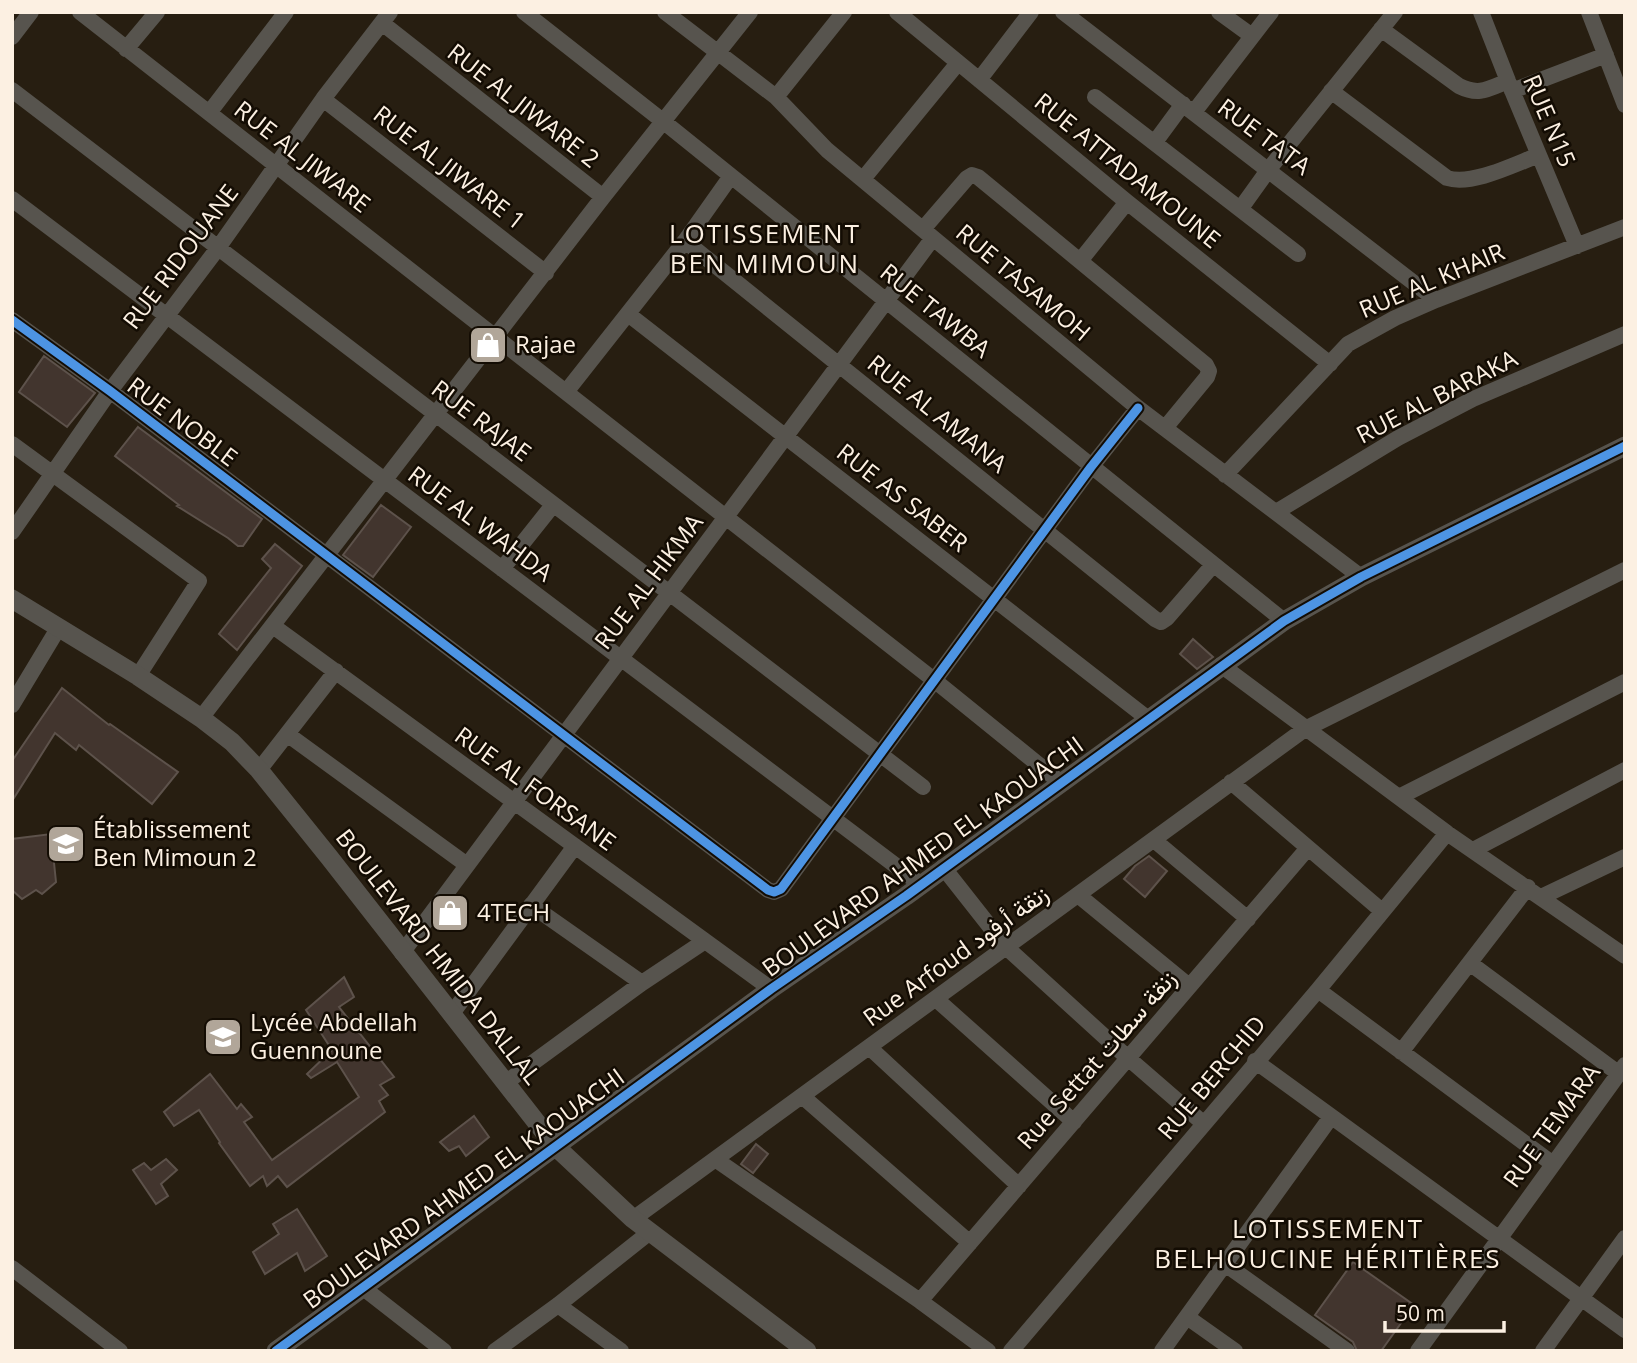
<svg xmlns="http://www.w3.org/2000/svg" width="1637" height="1363" viewBox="0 0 1637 1363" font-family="'Open Sans',Vazirmatn,sans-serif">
	<rect width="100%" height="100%" fill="#271e11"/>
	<!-- building -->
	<path fill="#42352e" stroke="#5d524b" stroke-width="2" d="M44,356l51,37 -28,34 -48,-35z
		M138,427l124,92 -19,27h-5l-10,-8 -51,-32 2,-1 -64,-49z
		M381,505l30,22 -38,50 -30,-22z
		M275,544l27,22 -65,84 -18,-16 52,-66 -9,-9z
		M1193,639l20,18 -16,12 -17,-15z
		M62,688l47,37 1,-1 68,48 -26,32 -73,-59 -3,5 -21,-17 -43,68v-40z
		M51,834l5,48 -14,12 -6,-4 -14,9 -10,-9v-51z
		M1149,856l18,15 -22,26 -21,-18 11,-13z
		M344,977l10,20 -15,10 55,70 -14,8 8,10 -9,6 6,11 -98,75 -9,-11 -11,10 -4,-10 -13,10 -31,-43 1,-1 -21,-32 -25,16 -10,-14 46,-38 27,35 4,-5 11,13 -8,5 28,38 87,-63 -22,-35 -26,16 -4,-4 25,-24 -26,-40z
		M474,1116l15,21 -23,19 -7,-10 -10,5 -9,-9z
		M756,1144l12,10 -15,19 -12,-9z
		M166,1159l11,11 -16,14 7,12 -12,8 -23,-34 11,-7 7,7z
		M297,1209l30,47 -22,15 -8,-18 -32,21 -12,-22 26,-18 -6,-10z
		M1353,1262l61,43 -33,46h-24l-4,-9 -38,-27z"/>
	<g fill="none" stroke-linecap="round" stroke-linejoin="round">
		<!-- minor -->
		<path stroke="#57544e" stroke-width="16" d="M80,12l854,668 126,102
			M524,12l140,110 620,499
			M665,12l111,85 51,53 311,258 223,169
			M897,12l230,190 203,162
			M1063,12l373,288
			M1219,12l33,24
			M1481,12l27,69 69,165
			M1589,12l36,93
			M382,23l221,174
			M1381,29l78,57c20,10 29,3 49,-5
			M12,37l19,-25
			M126,49l31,-37
			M979,80l52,-68
			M12,90l911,697
			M1331,91l116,87c25,8 68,-14 92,-23
			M1512,91l94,-36
			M776,97l68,-85
			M1095,97l203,157
			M323,99l223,174
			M1194,112l77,-100
			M209,113l77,-101
			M1155,142l28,-38
			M863,179l95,-116
			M12,199l908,685
			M1241,208l28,-39 126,-157
			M923,229l44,-51 5,-3 6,2 228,188 3,6 -2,6 -42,51
			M685,241l470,378 6,3 6,-4 46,-53
			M1080,261l47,-59
			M628,314l519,404
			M12,320l98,71 658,499 6,2 7,-3 310,-422 47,-59
			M566,392l119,-151 46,-65
			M12,444l187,137 -61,95
			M1225,475l123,-131 47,-26 41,-18 189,-73
			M1276,512l122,-74 75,-39 152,-65
			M12,532l98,-141 108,-143 105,-149 67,-87
			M502,569l51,-64
			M273,626l498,363
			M1221,665l226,168 178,123
			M12,705l47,-78
			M201,718l402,-521 147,-185
			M287,734l180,131
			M259,770l77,-99
			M1231,782l151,129
			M1399,797l226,-115
			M1154,840l94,79
			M1473,850l152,-80
			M943,867l63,80 122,111 75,65
			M1078,895l111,91
			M1541,897l84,-40
			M531,905l111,78
			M402,953l531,-715
			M1471,964l147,109
			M1318,990l235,174
			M936,999l138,123
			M451,1015l124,-169
			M869,1047l150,139
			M1401,1052l127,-165
			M1255,1061l370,269
			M505,1083l137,-100 63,-42
			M802,1096l168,147
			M715,1159l205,142 68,50
			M633,1219l672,-490 320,-159
			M1225,1264l122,87
			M12,1268l108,83
			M362,1287l82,64
			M920,1301l388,-453
			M558,1305l63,46
			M1187,1317l48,34
			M495,1351l63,-46 92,-73
			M1011,1351l307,-361 129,-157
			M1162,1351l169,-234
			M1418,1351l207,-286
			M1543,1351l82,-113"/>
		<!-- tertiary -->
		<path stroke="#57544e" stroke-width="19" d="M12,599l126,77 63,42 31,24 27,28 70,87 226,289 78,73 174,132
			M276,1351l495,-362 135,-93 378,-275 77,-44 264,-131"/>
		<defs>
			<path id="cycleway" d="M12,320l98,71 658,499 6,2 7,-3 310,-422 47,-59
				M276,1351l495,-362 135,-93 378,-275 77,-44 264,-131"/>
		</defs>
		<!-- cycleway casing -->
		<use href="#cycleway" stroke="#130c03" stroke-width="13"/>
		<!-- cycleway -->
		<use href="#cycleway" stroke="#4d94e3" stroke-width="9"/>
	</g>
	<!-- icons -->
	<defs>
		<symbol id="shop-square" viewBox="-11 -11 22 22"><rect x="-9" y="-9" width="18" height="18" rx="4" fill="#b1a699" stroke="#130c03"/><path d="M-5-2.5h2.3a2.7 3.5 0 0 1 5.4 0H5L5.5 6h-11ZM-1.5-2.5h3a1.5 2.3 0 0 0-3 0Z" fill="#fff"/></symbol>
		<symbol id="school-square" viewBox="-11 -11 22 22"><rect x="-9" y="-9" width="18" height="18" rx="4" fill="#b1a699" stroke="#130c03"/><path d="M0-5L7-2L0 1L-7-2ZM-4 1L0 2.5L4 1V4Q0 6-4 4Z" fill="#fff"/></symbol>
	</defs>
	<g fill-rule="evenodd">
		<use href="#shop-square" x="466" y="323" width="44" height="44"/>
		<use href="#school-square" x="44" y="822" width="44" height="44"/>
		<use href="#shop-square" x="428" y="891" width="44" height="44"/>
		<use href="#school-square" x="201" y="1015" width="44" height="44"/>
	</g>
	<g text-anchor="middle" stroke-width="5" stroke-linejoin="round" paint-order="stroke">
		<!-- street labels -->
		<g font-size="24" fill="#fcf0e2" stroke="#130c03">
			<text transform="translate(523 106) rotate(38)" y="8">RUE AL JIWARE 2</text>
			<text transform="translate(1549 121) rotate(67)" y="8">RUE N15</text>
			<text transform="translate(1264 137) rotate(37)" y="8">RUE TATA</text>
			<text transform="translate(302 157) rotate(38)" y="8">RUE AL JIWARE</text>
			<text transform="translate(449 168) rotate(38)" y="8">RUE AL JIWARE 1</text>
			<text transform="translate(1127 171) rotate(39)" y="8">RUE ATTADAMOUNE</text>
			<text transform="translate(181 257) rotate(-53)" y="8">RUE RIDOUANE</text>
			<text transform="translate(1432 281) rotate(-23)" y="8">RUE AL KHAIR</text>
			<text transform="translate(1023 283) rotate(40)" y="8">RUE TASAMOH</text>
			<text transform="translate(935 311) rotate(39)" y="8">RUE TAWBA</text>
			<text transform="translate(1437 397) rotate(-27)" y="8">RUE AL BARAKA</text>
			<text transform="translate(937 414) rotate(39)" y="8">RUE AL AMANA</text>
			<text transform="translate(481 421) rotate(37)" y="8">RUE RAJAE</text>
			<text transform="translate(182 422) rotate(37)" y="8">RUE NOBLE</text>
			<text transform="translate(902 498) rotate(38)" y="8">RUE AS SABER</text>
			<text transform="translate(480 524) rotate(37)" y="8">RUE AL WAHDA</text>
			<text transform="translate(649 582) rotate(-53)" y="8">RUE AL HIKMA</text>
			<text transform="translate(535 789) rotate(36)" y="8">RUE AL FORSANE</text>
			<text transform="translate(923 857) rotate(-36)" y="8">BOULEVARD AHMED EL KAOUACHI</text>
			<text transform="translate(956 956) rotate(-36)" y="8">Rue Arfoud زنقة أرفود</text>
			<text transform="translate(438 957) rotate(52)" y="8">BOULEVARD HMIDA DALLAL</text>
			<text transform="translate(1097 1060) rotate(-49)" y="8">Rue Settat زنقة سطات</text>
			<text transform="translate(1212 1078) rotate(-50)" y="8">RUE BERCHID</text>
			<text transform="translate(1552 1126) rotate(-54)" y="8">RUE TEMARA</text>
			<text transform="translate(464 1189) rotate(-36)" y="8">BOULEVARD AHMED EL KAOUACHI</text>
		</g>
		<!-- poi labels -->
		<g font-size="24" fill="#fcf0e2" stroke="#130c03" text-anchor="start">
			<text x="515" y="353">Rajae</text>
			<text x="93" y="838">Établissement<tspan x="93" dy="28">Ben Mimoun 2</tspan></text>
			<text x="477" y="921">4TECH</text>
			<text x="250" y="1031">Lycée Abdellah<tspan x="250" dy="28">Guennoune</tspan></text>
		</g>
		<!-- neighbourhood labels -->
		<g font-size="26" letter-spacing="2" fill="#fcf0e2" stroke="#130c03">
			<text x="765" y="243">LOTISSEMENT<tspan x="765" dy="30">BEN MIMOUN</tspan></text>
			<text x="1328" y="1238">LOTISSEMENT<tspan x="1328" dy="30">BELHOUCINE HÉRITIÈRES</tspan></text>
		</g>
	</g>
	<!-- border -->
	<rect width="1637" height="1363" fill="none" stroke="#fcf0e2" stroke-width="28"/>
	<!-- scale -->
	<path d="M1385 1321v10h119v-10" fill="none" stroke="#fcf0e2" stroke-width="3.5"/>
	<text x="1396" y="1321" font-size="21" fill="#fcf0e2" stroke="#130c03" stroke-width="5" paint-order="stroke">50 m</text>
</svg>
